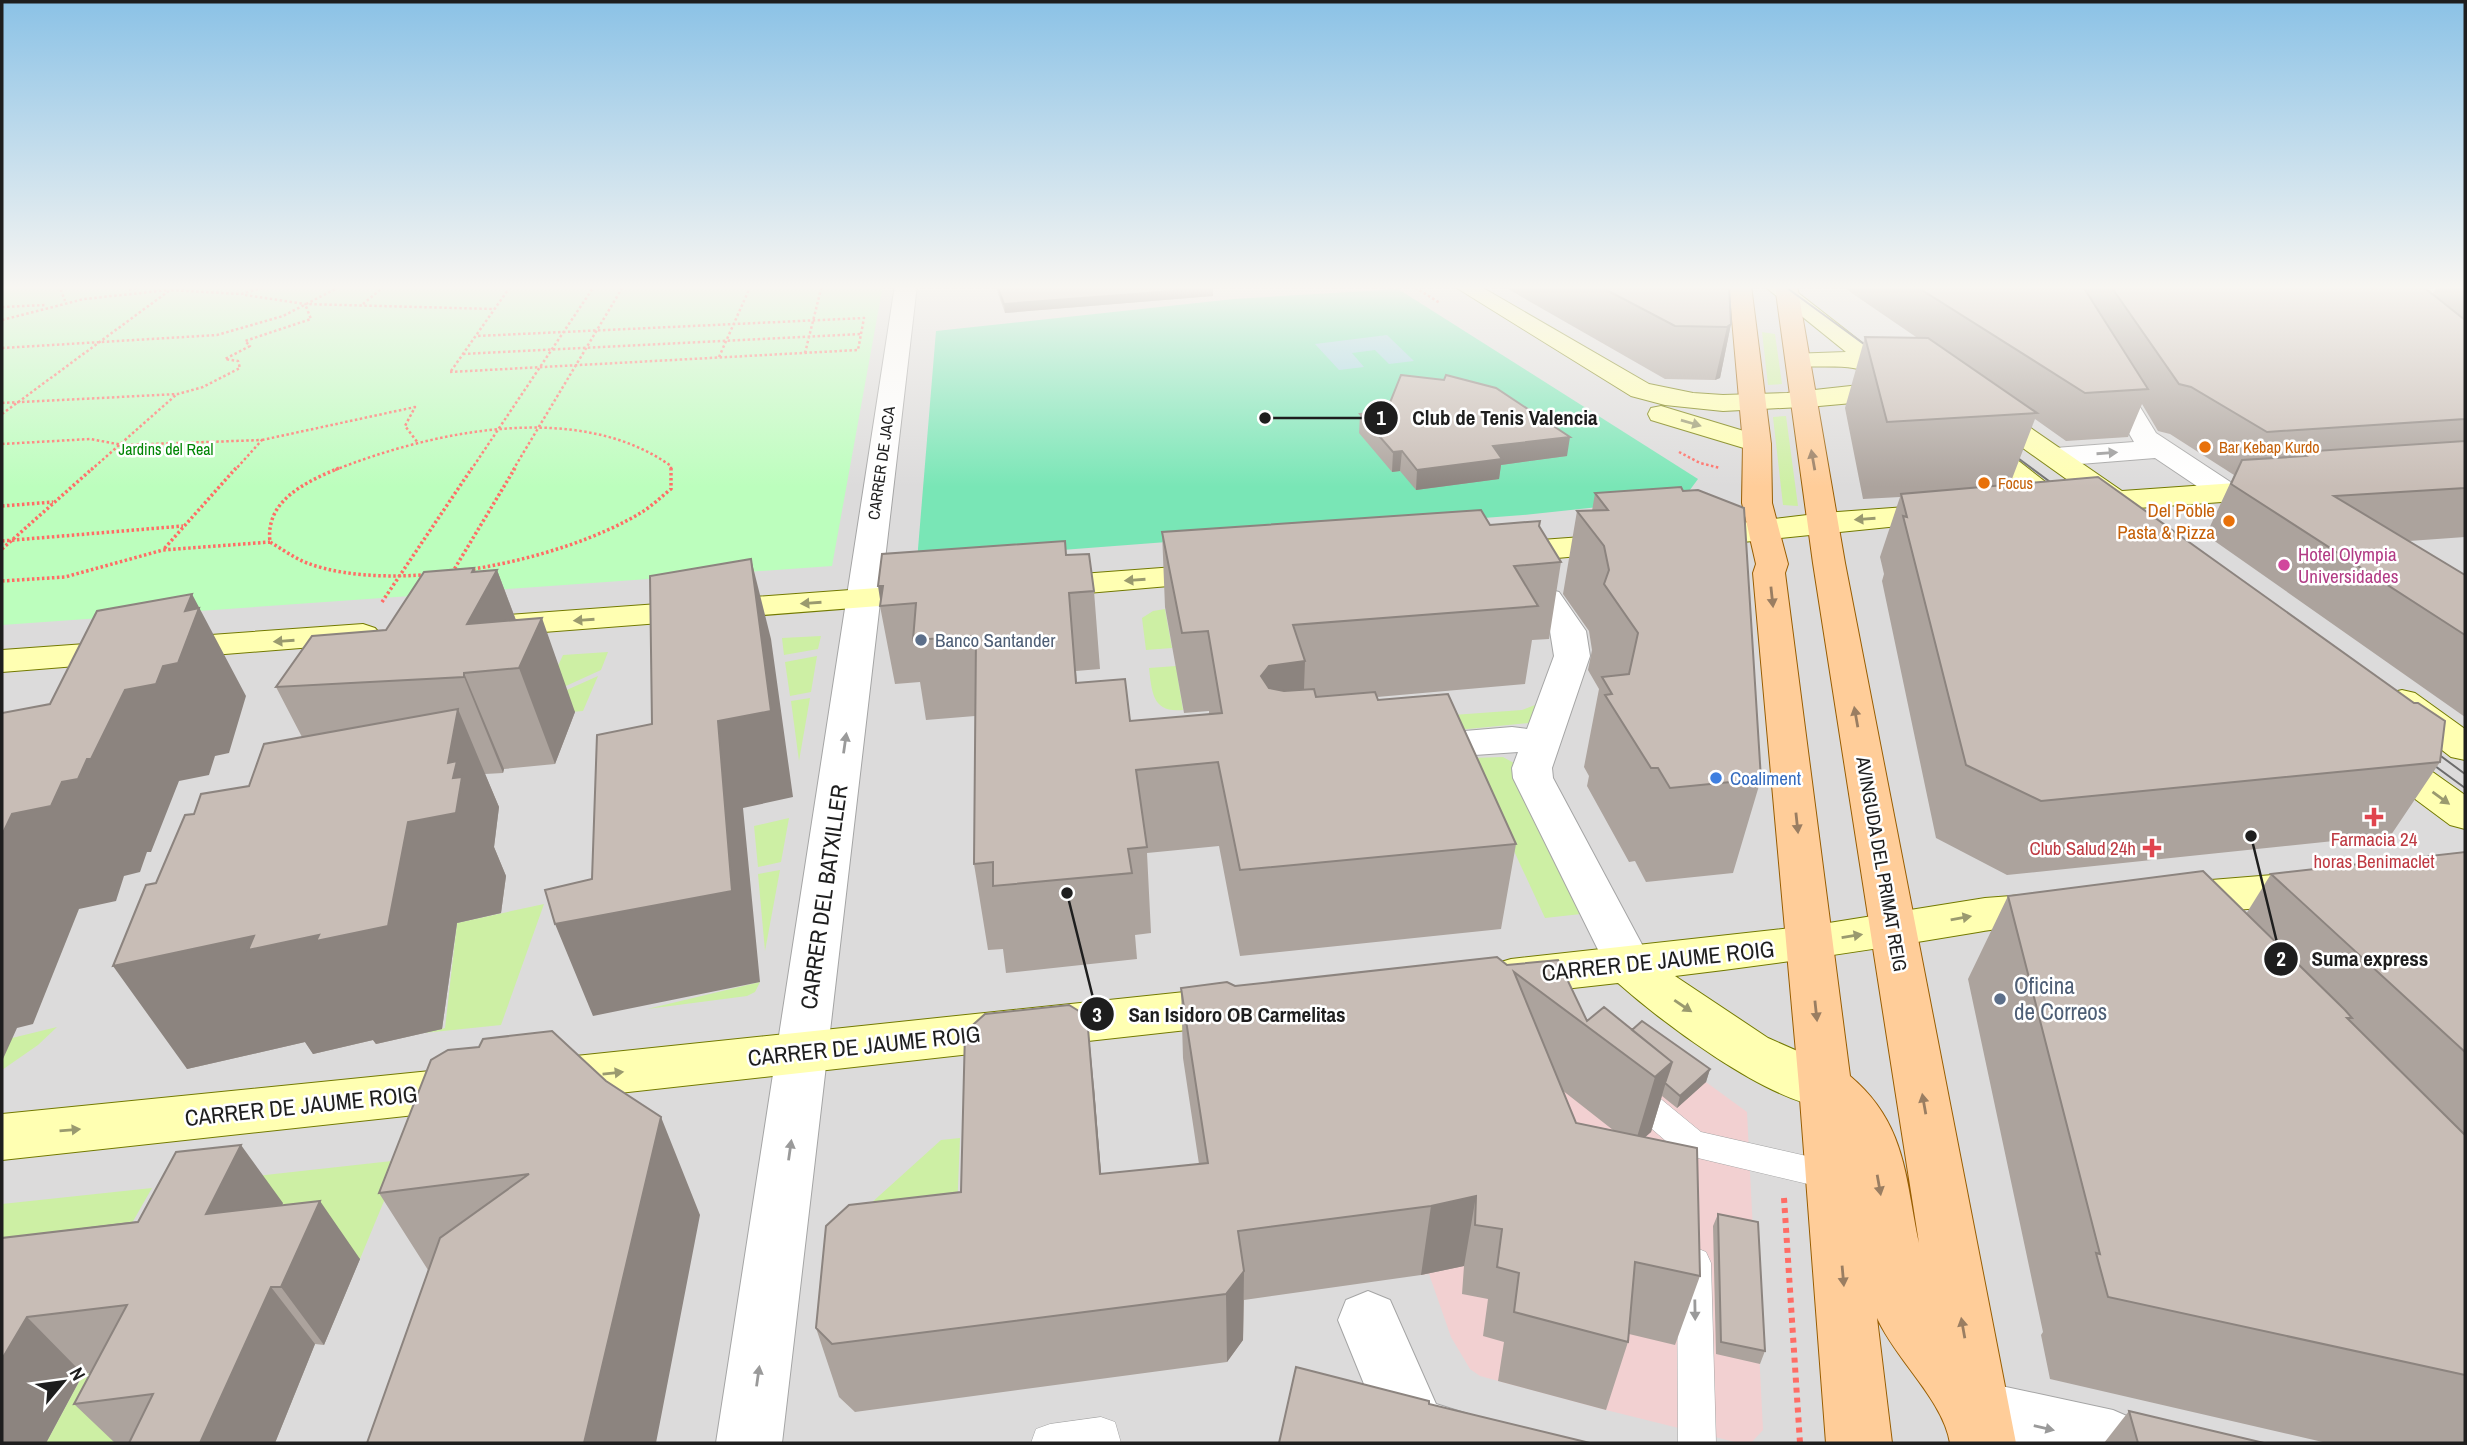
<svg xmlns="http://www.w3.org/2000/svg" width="2467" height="1445" viewBox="0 0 2467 1445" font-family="'Archivo Narrow',sans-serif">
	<rect width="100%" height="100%" fill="#f0ebe3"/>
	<!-- residential -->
	<path fill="#dcdbdb" d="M2,285h2463v1158h-2463z"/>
	<!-- commercial -->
	<path fill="#f2d0d1" d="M1621,1020l126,92 16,318 -12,13h-12l-133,-33 -126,-34 -10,-7 -19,-32 -22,-63 -8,1 76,-240z"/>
	<!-- grass -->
	<path fill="#cdefa4" d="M1762,332l13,2 7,50 -14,1z
		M1786,416l12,90 -15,-1 -10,-88z
		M1165,609l7,39 -26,2 -4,-32 11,-7z
		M821,636l-3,13 -34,6 -2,-17z
		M608,652l-7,18 -57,26 19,-41z
		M817,656l-6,36 -21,4 -5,-34z
		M1176,666l7,44c-30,3 -31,-16 -34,-42z
		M598,676l-15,35 -35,3 -6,-13z
		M810,698l-11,63 -8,-60z
		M1540,703l-5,16 -6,4 -92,9 16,-17 69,-5z
		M1503,757l11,6 76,150 -45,5 -74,-160z
		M789,818l-8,44 -23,5 -4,-41z
		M780,870l-15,81 -7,-77z
		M544,904l-43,121 -77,8 21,-5 12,-105z
		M760,982l-5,10 -8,4 -100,13z
		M57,1027l-19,18 -36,25v-10l10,-22z
		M960,1138l-3,73 -88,-6 72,-65z
		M401,1160l-41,99 -109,13 -58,-89z
		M152,1188l-61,107 -89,10v-101z
		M178,1363l-39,80h-93l37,-69z"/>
	<!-- park -->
	<path fill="#bcfebd" d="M2,285h881l-51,281 -830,59z"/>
	<!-- pitch -->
	<path fill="#79e6b6" d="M1398,289l300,190 -14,19 -161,17 -606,46 19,-230 298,-32z"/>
	<!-- water -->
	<path fill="#9fd6e2" d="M1387,335l27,26 -25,3 -14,-14 -23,3 12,14 -25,3 -24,-26z"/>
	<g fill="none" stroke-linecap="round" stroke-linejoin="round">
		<defs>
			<path id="lane" d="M1634,1082l11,4 56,46 132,30 12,4 4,10 -4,10 -12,4 -152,-36 -58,-50 -4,-9 4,-9z
				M1694,1247l12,5 5,11 5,180h-38l-1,-180 5,-11z
				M1101,1417l14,5 6,21h-90l5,-14 14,-5z"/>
			<path id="street" d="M895,285h22l-135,1158h-66z
				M2043,285h22l91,148 82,54 4,6 -4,6 -11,3 -11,-3 -61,-41 -100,8 -10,-3 -4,-6 4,-6 10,-3 79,-6z
				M1547,589l12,3 27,39 4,25 -38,112 1,10 100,187 -7,13 -17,5 -17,-5 -99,-200 -1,-10 6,-16 -101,7 -14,-3 -6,-9 6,-9 14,-3 95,-8 15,2 27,-73 -4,-25 -20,-32 5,-7z
				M1368,1291l22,9 46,104 51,16 10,23h-109l-50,-123 8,-20z
				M1978,1381l135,29 23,10 10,23h-173l-18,-7 -9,-23 9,-23z"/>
			<path id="secondary" d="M1452,285h26l171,99 44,9 30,2 64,-2 91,-10 1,-4c-25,-20 -60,-8 -89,-15l-3,-5 3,-5 56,-2 -83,-67h25l127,99 -4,5 -36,12 -56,5 -96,5 -58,-6 -34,-9z
				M1984,400l9,2 129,89 156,-11 11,3 4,6 -4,6 -11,3 -140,10 -3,4 -11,3 -14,-5 -28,2 3,4 -4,7 -11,2 -11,-2 -99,-83 4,-6 10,-2 10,2 82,64 20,-5 -111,-79 -4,-6 4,-6z
				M1661,406l106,32 4,6 -4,6 -10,2 -106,-32 -3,-6 3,-6z
				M1947,504l11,2 4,7 -4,7 -265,27 -11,-2 -5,-7 5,-7 11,-2 131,-16z
				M1623,534l11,3 5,7 -5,7 -133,12 -11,-3 -5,-7 5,-7 11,-3z
				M1215,564l12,3 4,7 -4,7 -186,16 -12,-3 -5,-7 5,-7 12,-3z
				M932,584l12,3 5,7 -5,7 -451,35 -12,-3 -5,-7 5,-7 12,-3z
				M363,624l12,4 6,7 -6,7 -373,30v-22z
				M2402,690l13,3 50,36v31l-14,-3 -62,-48 -6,-8 6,-8z
				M2382,743l14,3 69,49v34l-15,-4 -82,-61 -6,-9 6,-9z
				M2310,872l16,5 6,11 -6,11 -16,5 -136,11 -16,-5 -7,-11 7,-11 16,-5z
				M2052,893l16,5 7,11 -7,11c-29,9 -60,6 -90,12 -101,17 -202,32 -303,44l93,62 75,33 8,15 -8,15c-6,2 -14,6 -20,6 -59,-8 -161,-85 -205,-124l-107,12 -17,-5 -7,-13 7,-13 17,-5 299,-33 175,-28z
				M1232,987l17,6 8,13 -8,13 -17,6 -685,76 -18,-6 -8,-15 8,-15 18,-6z
				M470,1067l18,6 8,15 -8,15 -18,6 -468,51v-46z"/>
			<path id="primary" d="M1729,285h22l20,159 1,59 16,61 -3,9 65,503c56,47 55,101 69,167l-106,-680 -38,-278h22l48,278 171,880h-66c-7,-43 -54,-83 -73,-125l15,125h-66l-27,-357 -46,-513 3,-9 -14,-61 1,-59z"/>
		</defs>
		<!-- lane casing -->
		<use href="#lane" stroke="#a5a5a5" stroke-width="1"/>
		<!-- street casing -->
		<use href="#street" stroke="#a5a5a5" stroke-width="2"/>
		<!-- secondary casing -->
		<use href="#secondary" stroke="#737a00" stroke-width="2"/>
		<!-- primary casing -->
		<use href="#primary" stroke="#985d00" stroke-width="2"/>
		<!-- path-far2 -->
		<path stroke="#ff6c65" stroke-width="2.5" stroke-dasharray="2.5 2.5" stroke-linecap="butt" d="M59,285l6,16
			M1411,285l29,18
			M129,290l16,-5
			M245,295l60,9 189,5
			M363,304l23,-19
			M2,307l43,-2
			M2,320l82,-21 85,-9
			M2,348l215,-13 66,-19 60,-31
			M805,353l17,-68
			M463,354l398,-20
			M719,357l32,-72
			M451,371l59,-84 58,-2
			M450,372l408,-22 6,-32 -387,18
			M2,403l176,-9 25,-7 37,-19 -2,-7 -13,-2 25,-13 -5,-5 66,-22 -6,-15
			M2,414l168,-124 71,4 31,-9
			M262,440l153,-33 -10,19 13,17
			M2,444l88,-5 33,6 139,-5 -27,30
			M1679,452l21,11 20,5
			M91,470l86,-76
			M335,470c98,-39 244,-70 336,-4v4
			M471,470l124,-185
			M513,470l111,-185"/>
		<!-- path-far1 -->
		<path stroke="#ff6c65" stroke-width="3.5" stroke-dasharray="2.5 2.5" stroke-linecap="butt" d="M236,468l-73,82 107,-8
			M339,468c-33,14 -74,32 -69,74 12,7 24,16 37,21 88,33 256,-2 335,-51 10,-6 19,-15 29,-23v-21
			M2,506l51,-4
			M2,541l181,-15
			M2,549l91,-81
			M452,573l63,-105
			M2,581l63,-4 98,-27
			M382,602l90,-134"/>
		<!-- path -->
		<path stroke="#ff6c65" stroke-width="6" stroke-dasharray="5 5" stroke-linecap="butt" d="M1784,1198l16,245"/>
		<!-- lane -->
		<use href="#lane" fill="#fff" fill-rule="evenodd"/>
		<!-- street -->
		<use href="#street" fill="#fff" fill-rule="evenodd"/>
		<!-- secondary -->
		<use href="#secondary" fill="#ffffb2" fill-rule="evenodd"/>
		<!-- primary -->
		<use href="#primary" fill="#ffcd99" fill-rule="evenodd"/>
		<!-- tram -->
		<path stroke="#6c6c6c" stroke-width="2" d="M1783,285l96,70
			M2003,447l62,46
			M2426,745l39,29
			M2420,755l45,33"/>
	</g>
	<!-- wall -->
	<path fill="#aca39d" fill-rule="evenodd" d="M995,285h216l2,11 -208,17z
		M1501,285h228l2,39 -11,54 -5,2 -50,-1z
		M1840,285h581l12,9 5,-9h27v252l-56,4 56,34v142l-259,-182 28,-60 -64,-41 -12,-3 -16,-27 -14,33 -62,4 -31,-22 -25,65 430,278 -49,73 -384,40 -71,-37 -54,-257 2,-7 -4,-17 20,-60 -37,2 -18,-91 20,-71h51z
		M1360,414l207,42 -66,9 -2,14 -83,11 -16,-19 -8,1 -33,-39z
		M1681,487l80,292 -28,94 -87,9 -11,-21 -6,1 -42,-76 2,-10 -5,-9 15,-78 -11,-19 4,-20 -3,-19 -26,-37 14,-83h15l3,-18z
		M1490,525l50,2 21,35 -12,77 -17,1 -7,44 -148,13 1,3 138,144 -15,85 -261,27 -21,-110 -72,7 4,80 -16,2 2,24 -131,14 -3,-24 -15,1 -14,-86 1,-148 -49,4 -6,-38 -25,2 -15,-78 186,-51 28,36 6,78 -24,2 1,12 53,38 79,-7v-3l-25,2 -19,-106 -3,-75z
		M497,570l19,50 59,92 -20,52 -51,5 -1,4 -18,1 14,33 -5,40 12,29 -5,37 -44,10 -15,106 -66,15 -3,-4 -60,14 -8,-12 -118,27 -31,-186 38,-69 55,-28 53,-49 -26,-50 110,-57 90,-58z
		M2465,852v591h-138l-277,-64 -9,-44 2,-3 -75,-353 40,-83 238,18 25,-40z
		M1507,965l80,56 45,9 78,39 -4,13 -29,26 -15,-12 -11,36 -6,5 55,139 -25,69 -46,-11 -1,8 -22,68 -108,-29 6,-39 -21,-6 5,-37 -26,-5 2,-28 -43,9 -177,25 -1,40 -16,22 -372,50 -16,-15 -23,-69 145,-136 133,-105 7,87 98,-10 -16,-106 -2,-70 54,-2zM1562,1090l51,40 -37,-7z
		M431,1060l269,155 -272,55 -49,-77z
		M283,1203l-1,2 78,54 -36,86 -9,-1 -40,99h-160l-41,-39 16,-31 -7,1 -37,69 -44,-205z
		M1718,1214l47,137 -5,13 -44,-10 -3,-128z
		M2129,1411l135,32h-160z"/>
	<!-- shaded-wall -->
	<path fill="#8c847f" d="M1213,288v8l-208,17 -1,-9z
		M1731,324l-11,54 -5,2 12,-53z
		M1570,437l-3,19 -66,9 -2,14 -83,11 1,-20 76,-24z
		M1402,451l-2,20 -8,1 1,-20z
		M751,559l20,80 22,158 -50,11 17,174 -167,34 -38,-92 163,-203z
		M474,568l10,26 13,-24 30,80 15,-32 33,94 -20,52 -36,-96 -52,-44 5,-52z
		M878,586h5l-2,20z
		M192,594l54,102 -17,57 -14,3 -6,19 -30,6 -28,71h-4l-7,20 -16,4 -8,25 -37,8 -46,115 -16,4 -14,31 -1,1v-225l10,-21 50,-32 25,-23 38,-69 60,-79z
		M1305,661l-3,81 -41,-66 8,-10z
		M464,673l40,96 -1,4 -39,-96z
		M458,709l41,98 -5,40 12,29 -5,37 -44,10 -15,106 -66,15 -3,-4 -60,14 -8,-12 -118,27 -74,-103 295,-144 40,-59z
		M1087,1016l7,71 13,157 -7,-70z
		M1672,1062l-21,70 -17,15 21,-70z
		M1710,1069l-4,13 -29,26 3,-12z
		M661,1117l39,98 -44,228h-72z
		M241,1145l42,58 -32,69 -45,-58z
		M1476,1196l-12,70 -43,9 10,-69z
		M320,1201l40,58 -36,86 -43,-58z
		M1244,1271l-1,69 -16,22 -1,-68z
		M271,1287l44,57 -40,99h-75z
		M27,1317l56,57 -37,69h-44v-84z"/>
	<!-- building -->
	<path fill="#c8bdb6" stroke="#8c847f" stroke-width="2" d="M997,285h214l2,3 -209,16z
		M1597,285h132l2,39 -4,3 -52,-1z
		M1914,285h168l66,104 -63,4z
		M2110,285h311l44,35v99l-198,13 -76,-45 -12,-3z
		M2458,285h7v5z
		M1865,337l63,1 109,75 -150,9z
		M1401,375l43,5 2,-5 50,13 74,49 -77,9 9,13 -85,11 -15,-19 -9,1 -33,-38 22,-3 3,-7 4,1z
		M2465,441v47l-131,8 131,79v60l-234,-151 11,-24 64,-4 -6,-4z
		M2098,477l316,226h4l27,18 -5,41 -399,39 -75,-36 -63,-249 4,1 -6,-23z
		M1681,487l2,4 15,-1 46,18 17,271 -91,9 -12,-20h-7l-46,-73 7,-1 -10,-17 27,-3 9,-41 -34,-49 5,-14 -5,-24 -27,-35 31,-1 -13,-17z
		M1481,510l9,15 50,-4 -1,5 22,36 -47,4 24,40 -245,19 12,36 -36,5 -8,10 8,12 15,3 30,-2 2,8 59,-5 3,8 70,-6 68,150 -276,26 -22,-108 -82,8 11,77 -19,2 4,24 -139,13v-24l-19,2 2,-228 -63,4 3,-37 -36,3 3,-20h-5l4,-32 183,-13 1,14 23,-1 5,37 -25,2 7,90 49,-4 5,42 92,-8 -14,-82 -26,2 -20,-101z
		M751,559l20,152 -53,10 14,170 -177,33 -10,-34 47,-11 5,-144 55,-11 -2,-148z
		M474,568l-2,4 25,-2 -30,54 75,-6 -23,50 -55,5v4l-188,10 36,-51 74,-6 38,-58z
		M192,594l-7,17 14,-3 -21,55 -15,3 -7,18 -31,6 -34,69h-4l-9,20 -16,3 -11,24 -39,8 -10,21v-122l48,-9 47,-93z
		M458,709l-10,54 9,-2 -4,17 9,-1 -6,36 -48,9 -20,104 -72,15 3,-6 -71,15 6,-14 -141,30 33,-81 10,-2 29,-68 9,-1 7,-20 48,-8 15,-42z
		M2465,852v200l-194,-178z
		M2203,871l142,139 7,8h-5l118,117v240l-357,-78 -12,-44 4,1 -92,-358z
		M1497,957l10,8 51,-5 29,61 17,-14 68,55 -17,15 -141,-105 62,151 121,25 3,128 -65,-14 -7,80 -114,-30 5,-39 -22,-6 5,-38 -27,-4 1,-29 -45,10 -193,25 6,40 -18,23 -394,50 -16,-16 10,-102 12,-11 11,-10 112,-13 4,-160 20,-18 84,-9 18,11 13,158 108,-11 -27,-175 46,-6 8,4z
		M1642,1021l68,48 -30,27 -15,-13 7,-21 -40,-32z
		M552,1031l54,50 55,36 -77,326h-217l73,-205 89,-64 -150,19 52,-133 17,-10 31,-3 4,-8z
		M241,1145l-35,69 114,-13 -39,86h-10l-71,156h-71l24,-49 -79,10 53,-99 -100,12 -25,42v-121l136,-16 38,-70z
		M1718,1214l40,8 7,129 -44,-9z
		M1296,1367l133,34v3l161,39h-311z
		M2129,1411l135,32h-126z"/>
	<!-- one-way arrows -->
	<defs><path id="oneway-solid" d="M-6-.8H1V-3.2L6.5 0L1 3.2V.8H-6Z" transform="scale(1.75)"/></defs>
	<g fill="#9a9a6f">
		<use href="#oneway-solid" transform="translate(1691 423) rotate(16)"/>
		<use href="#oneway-solid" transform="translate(1865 519) rotate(176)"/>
		<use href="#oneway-solid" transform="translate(1135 580) rotate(176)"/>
		<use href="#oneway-solid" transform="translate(811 603) rotate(176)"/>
		<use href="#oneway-solid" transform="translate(584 620) rotate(176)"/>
		<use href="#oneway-solid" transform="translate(284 641) rotate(176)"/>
		<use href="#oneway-solid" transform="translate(2441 798) rotate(36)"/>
		<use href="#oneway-solid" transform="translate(1961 918) rotate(-10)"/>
		<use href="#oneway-solid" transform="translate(1852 936) rotate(-9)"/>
		<use href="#oneway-solid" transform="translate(1683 1006) rotate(34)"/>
		<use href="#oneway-solid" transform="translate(613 1073) rotate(-6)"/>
		<use href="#oneway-solid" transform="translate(70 1130) rotate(-5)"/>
	</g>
	<g fill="#9a9a9a">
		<use href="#oneway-solid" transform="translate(2107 453) rotate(-4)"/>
		<use href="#oneway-solid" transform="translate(845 743) rotate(-82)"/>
		<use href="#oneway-solid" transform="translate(790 1150) rotate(-82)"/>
		<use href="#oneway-solid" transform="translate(1695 1310) rotate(89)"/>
		<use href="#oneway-solid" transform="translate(758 1376) rotate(-82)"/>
		<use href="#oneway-solid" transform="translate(2044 1428) rotate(13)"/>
	</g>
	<g fill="#9a7e62">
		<use href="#oneway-solid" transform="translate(1813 460) rotate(-100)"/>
		<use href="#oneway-solid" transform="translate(1772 597) rotate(84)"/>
		<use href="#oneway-solid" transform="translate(1856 717) rotate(-100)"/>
		<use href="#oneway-solid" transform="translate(1797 823) rotate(84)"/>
		<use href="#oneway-solid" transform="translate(1816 1011) rotate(84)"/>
		<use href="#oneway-solid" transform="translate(1924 1104) rotate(-100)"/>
		<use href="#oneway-solid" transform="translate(1879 1185) rotate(80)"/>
		<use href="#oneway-solid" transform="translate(1843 1276) rotate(85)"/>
		<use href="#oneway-solid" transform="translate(1963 1328) rotate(-100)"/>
	</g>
	<!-- sky -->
	<linearGradient id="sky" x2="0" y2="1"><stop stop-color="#8bc2e6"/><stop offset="0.59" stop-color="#f8f6f2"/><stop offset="1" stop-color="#f8f6f2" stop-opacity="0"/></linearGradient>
	<rect width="2467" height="487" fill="url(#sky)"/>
	<!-- markers -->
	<g fill="#e8710a" stroke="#fff" stroke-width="2.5">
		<circle cx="2205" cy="447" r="7"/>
		<circle cx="1984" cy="483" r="7"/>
		<circle cx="2229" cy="521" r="7"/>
	</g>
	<circle fill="#d1479c" stroke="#fff" stroke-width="2.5" cx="2284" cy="565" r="7"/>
	<g fill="#5c6f8a" stroke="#fff" stroke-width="2.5">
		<circle cx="921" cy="640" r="7"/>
		<circle cx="2000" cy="999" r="7"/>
	</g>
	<circle fill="#3f7fe0" stroke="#fff" stroke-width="2.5" cx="1716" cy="778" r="7"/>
	<g fill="#e0444e" stroke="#fff" stroke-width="2.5">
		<path d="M2370.5 806.5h7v7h7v7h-7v7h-7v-7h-7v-7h7z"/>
		<path d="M2148.5 837.5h7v7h7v7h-7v7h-7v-7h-7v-7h7z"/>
	</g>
	<g text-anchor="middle" stroke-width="5" stroke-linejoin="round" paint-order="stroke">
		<!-- far-food labels -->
		<g font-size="16" fill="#c56008" stroke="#fff" text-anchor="start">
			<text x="2219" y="453">Bar Kebap Kurdo</text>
			<text x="1998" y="489">Focus</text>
		</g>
		<!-- far-park labels -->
		<g font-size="16" fill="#018605" stroke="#fff">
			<text x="166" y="455">Jardins del Real</text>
		</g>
		<!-- far-street labels -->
		<g font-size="16" fill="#1e1e1e" stroke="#fff">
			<text transform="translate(881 463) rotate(-82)" y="6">CARRER DE JACA</text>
		</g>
		<!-- food labels -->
		<g font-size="19" fill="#c56008" stroke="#fff" text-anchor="end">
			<text x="2215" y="517">Del Poble<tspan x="2215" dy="22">Pasta &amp; Pizza</tspan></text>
		</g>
		<!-- hotel labels -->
		<g font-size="19" fill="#b23c85" stroke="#fff" text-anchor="start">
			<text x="2298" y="561">Hotel Olympia<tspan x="2298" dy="22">Universidades</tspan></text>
		</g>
		<!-- service labels -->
		<g font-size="19" fill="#4e5e75" stroke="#fff" text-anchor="start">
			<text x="935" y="647">Banco Santander</text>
		</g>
		<!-- shop labels -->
		<g font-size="19" fill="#366cbe" stroke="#fff" text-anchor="start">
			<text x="1730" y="785">Coaliment</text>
		</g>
		<!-- health labels -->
		<g font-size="19" fill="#be3a42" stroke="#fff">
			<text x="2374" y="846">Farmacia 24<tspan x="2374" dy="22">horas Benimaclet</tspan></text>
			<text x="2136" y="855" text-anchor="end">Club Salud 24h</text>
		</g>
		<!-- street labels -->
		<g font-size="19" fill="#1e1e1e" stroke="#fff">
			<text transform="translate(1882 864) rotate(80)" y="7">AVINGUDA DEL PRIMAT REIG</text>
		</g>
		<!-- near-street labels -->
		<g font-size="23" fill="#1e1e1e" stroke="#fff">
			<text transform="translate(824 897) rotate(-82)" y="8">CARRER DEL BATXILLER</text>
			<text transform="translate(1658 961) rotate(-6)" y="8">CARRER DE JAUME ROIG</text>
			<text transform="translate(864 1046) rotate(-6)" y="8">CARRER DE JAUME ROIG</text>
			<text transform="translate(301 1106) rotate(-6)" y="8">CARRER DE JAUME ROIG</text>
		</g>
		<!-- near-service labels -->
		<g font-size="23" fill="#4e5e75" stroke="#fff" text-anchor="start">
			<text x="2014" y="994">Oficina<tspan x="2014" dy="26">de Correos</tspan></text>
		</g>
	</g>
	<!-- callouts -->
	<path fill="none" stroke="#1e1e1e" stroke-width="2.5" d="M1265 418L1381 418M2251 836L2281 959M1067 893L1097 1014"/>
	<g fill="#1e1e1e" stroke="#fff" stroke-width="2.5">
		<circle cx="1265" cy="418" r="7"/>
		<circle cx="2251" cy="836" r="7"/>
		<circle cx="1067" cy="893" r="7"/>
		<circle cx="1381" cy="418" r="18"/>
		<circle cx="2281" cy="959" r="18"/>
		<circle cx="1097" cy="1014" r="18"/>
	</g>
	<g font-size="21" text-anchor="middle" font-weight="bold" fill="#fff">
		<text x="1381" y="425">1</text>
		<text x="2281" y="966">2</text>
		<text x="1097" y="1022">3</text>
	</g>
	<g font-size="21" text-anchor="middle" font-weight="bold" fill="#1e1e1e" stroke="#fff" stroke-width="5" stroke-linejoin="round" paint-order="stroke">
		<text x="1505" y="425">Club de Tenis Valencia</text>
		<text x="2370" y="966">Suma express</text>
		<text x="1237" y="1022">San Isidoro OB Carmelitas</text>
	</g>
	<!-- border -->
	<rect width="2467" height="1445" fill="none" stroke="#1e1e1e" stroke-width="7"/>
	<!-- north arrow -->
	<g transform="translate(63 1382) rotate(61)" stroke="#ffffff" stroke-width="5" paint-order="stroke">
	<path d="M0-5L12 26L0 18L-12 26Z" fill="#1e1e1e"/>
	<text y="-10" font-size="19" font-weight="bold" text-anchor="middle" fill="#1e1e1e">N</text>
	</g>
</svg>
